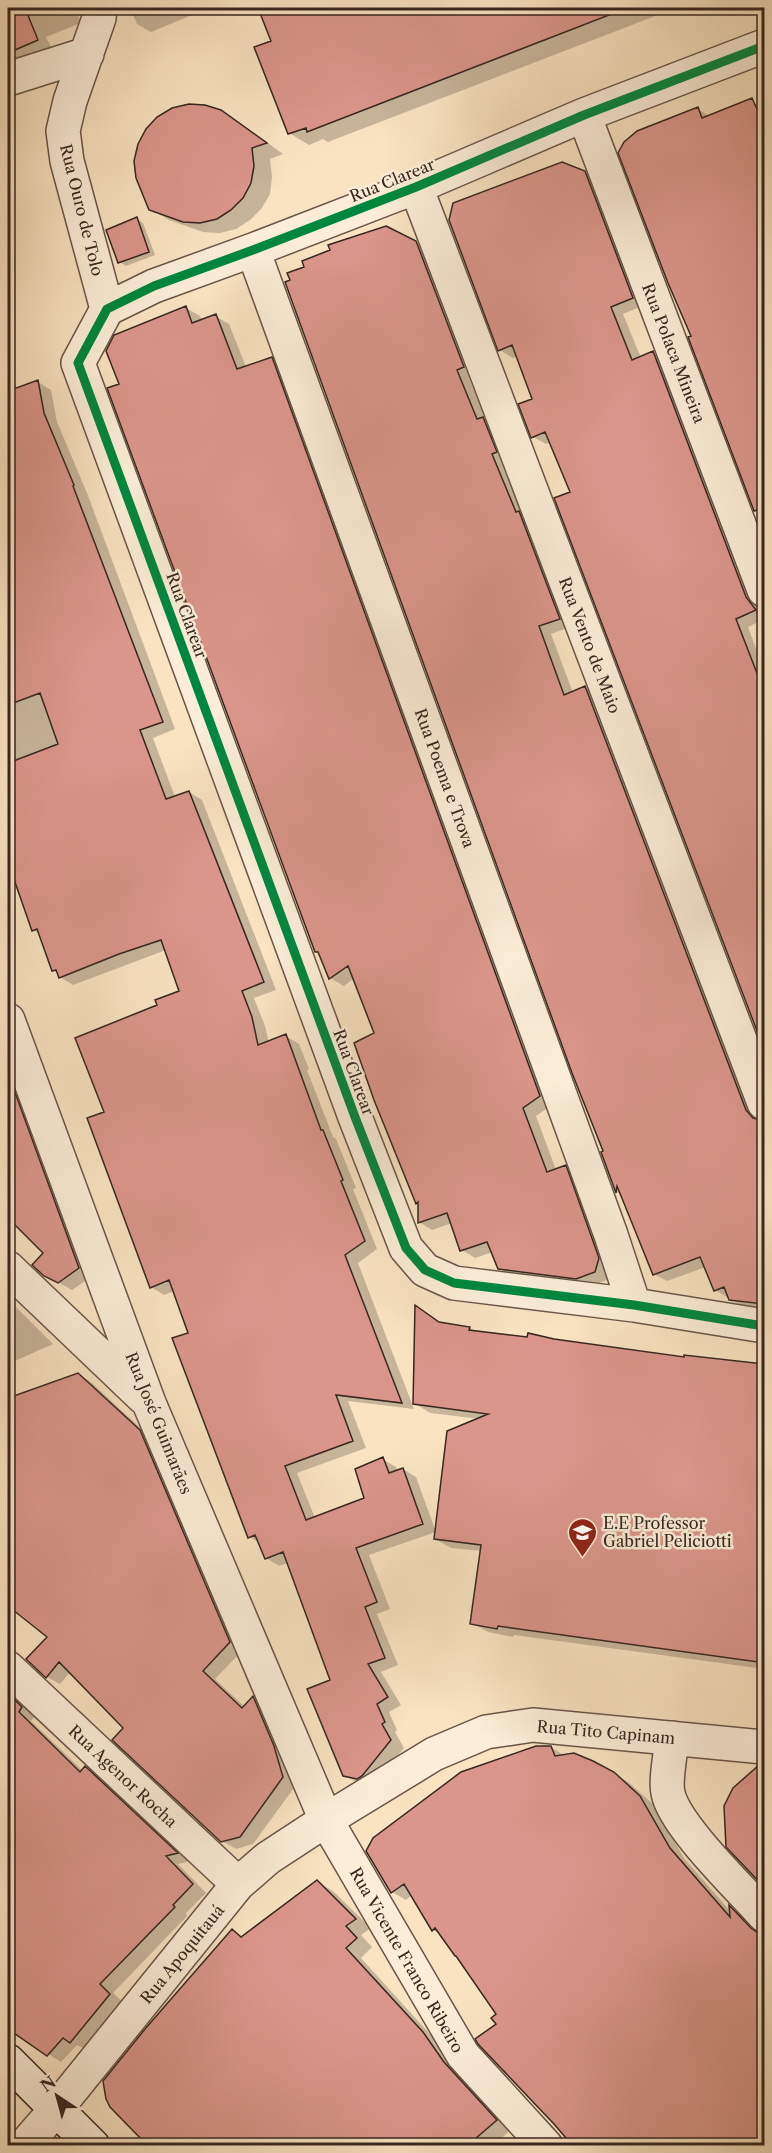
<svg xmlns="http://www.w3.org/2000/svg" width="772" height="2153" viewBox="0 0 772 2153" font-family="'Libre Caslon Text',serif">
	<rect width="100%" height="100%" fill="#f9e3c1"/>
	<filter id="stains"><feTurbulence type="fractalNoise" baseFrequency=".00333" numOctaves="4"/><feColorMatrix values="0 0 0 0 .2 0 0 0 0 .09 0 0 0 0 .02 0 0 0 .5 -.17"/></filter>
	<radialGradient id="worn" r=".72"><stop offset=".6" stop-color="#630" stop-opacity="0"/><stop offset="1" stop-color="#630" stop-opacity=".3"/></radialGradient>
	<!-- shadow -->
	<path fill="#0003" d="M8,8h67l6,15 -35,14 5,10 -43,17z
		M130,8h79l-58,24 -14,-8z
		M311,8h365l-348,134 -5,-3 -14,6 -20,-12 -16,-91 -7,-17z
		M750,101l14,8v406l-9,-5 -62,-173 4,-228 13,7z
		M221,111l19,12 43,31 -13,5 2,18 -2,17 -8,14 -12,12 -14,9 -16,4 -17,-1 -34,-12 -19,-11z
		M584,172l14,8 47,125 -22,9 18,44 12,-5 13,8 93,245 5,7v6l-16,8 16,43v377l-192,-554 -21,-51 -5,2 -13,-7 1,-38 -16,-43 -5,2 -13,-8 -50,-130z
		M137,219l6,4 12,32 -29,11 -6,-4z
		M416,242l13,8 48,125 -8,3 18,43 9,5 76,200 -21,8 22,59 12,-5 13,7 161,424 3,4 2,-1v187l-20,-2 -29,-17 -9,-23 -39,14 -13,-7 -32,-79 -5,-3 -14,-39 2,-1z
		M186,308l14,8 2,5 13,-5 14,8 17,43 26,-9 13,8 268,738 -17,12 20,54 9,-3 14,8 29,105 -17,6 -78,-10 -14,-8 -6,-16 -18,6 -13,-8 -10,-27 -20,7 -13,-8 1,-18 -3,-1 -41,-169 -22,-56 -10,8 -14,-8 -10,-25 -3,-2 -196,-566z
		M8,369l3,2 6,18 21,-7 13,8 6,32 30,71 88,236 -22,9 22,59 14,-5 13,8 74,190 -22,8 11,28 4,17 17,-7 13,8 10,25 -2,1 26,67 3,2 20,49 -3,1 24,60 -19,14 56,146 -66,-8 18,47 -69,25 18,45 51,-19 16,-40 14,8 2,4 5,-2 13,8 20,55 44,-113 -50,-6 -16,-10 3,-95 14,8v2l14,10h25l8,5 207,25 79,8v303l-250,-34 -1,2 -25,-5 -16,-9 10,-72 -31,-3 -16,-9 1,-7 -67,23 21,54 -13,5 21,51 -17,7 20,33 -12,7 8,18 -2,2 9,16 -28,35h-18l-14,-8 -12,-94 -44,-118 -9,3 -13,-8 -6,-15 -11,-6 -59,-203 -16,-43 -10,4 -13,-8 -45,-175 53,-106 21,-14 -14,-42 -93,35 -13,-8 -2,-4 -5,-3 -12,-36 -8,-4 -25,-70z
		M8,1046l84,230 -20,14 -27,-15v-22l-37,-37z
		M8,1299l45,45 -45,20z
		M78,1374l13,8 62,58 90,210 -28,29 30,28 8,-9 13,8 30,79 -43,59 -17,5 -14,-8 -97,-113 -54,-57 -11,13 -13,-7 2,-40 -36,-28 -5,6v-215z
		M8,1692l27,24 -4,5 52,50 3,-3 13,8 91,85 -12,3 28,29 -20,20 1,3 -74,77 10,9 -39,47 -7,-4 -16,17 -32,-20 -21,-22z
		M550,1747l14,8 29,7 35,20 26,23 30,53 47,54v-4l12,7 18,20h3v211h-186l-101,-107 21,-15v-10l-56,-79 -9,-5 -21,-35 -6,5 -14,-8z
		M317,1882l16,9 38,37 -10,7 11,12 -11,11 77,85 73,86 -17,17h-344l-38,-40 121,-175 10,6z"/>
	<!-- building -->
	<path fill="#da968a" stroke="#372620" stroke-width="1.5" d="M8,8h17l13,32 -30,13z
		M258,8h364v2l-315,122 -1,-4 -18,6 -34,-87 17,-6z
		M752,98l13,29v381l-11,3 -66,-174 3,-1 -23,-53 -50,-130 6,-11 13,-11 61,-24 4,11z
		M189,104l16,1 16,5 46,33 -15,5 2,18 -3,17 -8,15 -12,12 -14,9 -17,4 -17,-1 -34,-12 -13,-32 -2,-17 4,-17 8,-15 11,-12 15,-9z
		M562,162l23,9 48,127 -22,9 21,53 21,-9 93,246 10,13 -20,9 29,75v358l-211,-554 16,-6 -25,-60 -14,6 -13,-34 14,-5 -20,-54 -14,6 -49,-131 4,-17z
		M137,217l12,35 -31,11 -12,-33z
		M386,226l30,15 48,126 -7,3 20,49 6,-2 14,35 -5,2 24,58 3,-1 41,108 -21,7 25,69 21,-9 161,424 7,8 12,3v183l-36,-4 -5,-13 -10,4 -14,-34 -47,18 -36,-89 -1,7 -15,-41 2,-1 -31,-78 -287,-791 5,-2 -3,-7 17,-6 -2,-6 28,-11 -2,-5z
		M186,306l6,17 24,-9 21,55 35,-12 268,739 -17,12 24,64 19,-7 33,93 -4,14 -19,7 -78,-10 -11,-27 -27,9 -13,-38 -29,10v-21l-2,2 -42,-104 -20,-57 20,-10 -26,-67 -19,13 -11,-27h-3l-208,-564 12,-4 -13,-33 8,-16z
		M38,380l6,33 30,72 -1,1 90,236 -23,8 26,69 23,-8 75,191 -22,9 10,26 6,28 28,-11 35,96h2l20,50 -2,1 24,60 -20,14 57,148 -66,-8 17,46 -68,25 21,54 58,-22 -9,-29 28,-12 6,16 14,-5 20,56 -67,24 21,54 -12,5 20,51 -17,6 20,33 -11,7 8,18 -3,2 9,16 -29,36 -5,3 -14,-3 -36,-87 23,-9 -47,-128 -18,7 -10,-24 -7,3 -76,-200 16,-5 -19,-53 -19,8 -63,-170 17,-6 -29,-74 82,-33 -2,-5 24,-9 -18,-51 -42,14 -60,24 -3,-8 -4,1 -15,-42 -5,2 -24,-69v-99l50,-19 -18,-51 -32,12v-314z
		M8,1073l71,195 -21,15 -14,-7 -12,-11 11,-12 -35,-35z
		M415,1305l24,17 31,5 -1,3 58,7 1,-4 26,6 130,18v-2l81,9v299l-267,-37 -1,3 -27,-5 11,-79 -47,-6 13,-108 41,-17 -75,-10z
		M78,1373l62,57 90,212 -27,29 39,37 11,-12 21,50 9,31 -43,60 -19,5 -109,-102 11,-12 -64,-66 -13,16 -20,-19 21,-22 -39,-31v-208z
		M8,1693l14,14 -3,5 61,60 5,-6 93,87 -12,3 27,28 -20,21 2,2 -75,77 10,10 -40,49 -7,-5 -16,18 -39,-27z
		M536,1746h15l4,10 19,-3 19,8 21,11 26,24 30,52 60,69 -1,-12 22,23 7,5h7v212h-193l-18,-21 -76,-80 -3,-5 21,-15 -5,-6 5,-4 -40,-58h-1l-20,-28 -3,3 -28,-47 -13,9 -25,-42 7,-13 88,-66z
		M759,1765h6v123l-39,-41 -2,-41 9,-18z
		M317,1880l39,39 -10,7 11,12 -11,10 77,84 21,30 53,58 -29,25h-321l-37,-38 -4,-8 -3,-18 42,-52 87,-100 9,8z"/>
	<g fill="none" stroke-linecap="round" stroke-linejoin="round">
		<defs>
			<path id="minor" d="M100,8l-1,10 -29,83 -7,30 4,30 40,148
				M764,46l-180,69 -168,72 -163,63 -99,36 -47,23 -29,54 277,754 51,131 19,22 29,13 180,22 130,21
				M8,79l79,-25
				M584,115l180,475
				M416,187l348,916
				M253,250l358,985 23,70
				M8,1020l141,383 177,417 137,235 83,91
				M8,1268l135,129
				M8,1668l230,216
				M672,1738c-1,13 -7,43 -4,55 6,32 73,96 96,122
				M24,2146l33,-38 181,-224 30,-26 58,-38 108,-66 52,-22 47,-7 231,22"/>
			<path id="secondary" d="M8,2061l85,85"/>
		</defs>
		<!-- minor casing -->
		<use href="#minor" stroke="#685548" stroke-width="36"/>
		<!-- secondary casing -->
		<use href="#secondary" stroke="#372620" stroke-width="36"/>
		<!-- minor -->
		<use href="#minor" stroke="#fbedd7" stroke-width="33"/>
		<!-- secondary -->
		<use href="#secondary" stroke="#fbedd7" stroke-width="33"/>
		<defs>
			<path id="cycleway" d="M764,46l-180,69 -168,72 -163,63 -99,36 -47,23 -29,54 277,754 51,131 19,22 29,13 180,22 130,21"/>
		</defs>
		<!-- cycleway casing -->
		<use href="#cycleway" stroke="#fbedd7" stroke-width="13"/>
		<!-- cycleway -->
		<use href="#cycleway" stroke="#00873e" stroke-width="9"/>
	</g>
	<!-- icons -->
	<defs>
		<symbol id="school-pin" viewBox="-11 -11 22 30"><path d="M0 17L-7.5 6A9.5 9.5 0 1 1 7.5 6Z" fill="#8f2418" stroke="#fbedd7"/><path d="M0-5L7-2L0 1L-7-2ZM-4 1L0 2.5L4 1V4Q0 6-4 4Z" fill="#fff"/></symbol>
	</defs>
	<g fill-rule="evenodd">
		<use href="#school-pin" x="566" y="1516" width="33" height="45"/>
	</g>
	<g text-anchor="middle" stroke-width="5" stroke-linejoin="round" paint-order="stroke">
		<!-- street labels -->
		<g font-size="16" fill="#372620" stroke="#fbedd7">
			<text transform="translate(392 180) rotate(-22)" y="6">Rua Clarear</text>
			<text transform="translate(82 210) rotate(76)" y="6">Rua Ouro de Tolo</text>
			<text transform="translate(674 353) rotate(69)" y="6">Rua Polaca Mineira</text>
			<text transform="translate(187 615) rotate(70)" y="6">Rua Clarear</text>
			<text transform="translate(590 645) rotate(69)" y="6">Rua Vento de Maio</text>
			<text transform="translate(445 778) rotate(70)" y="6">Rua Poema e Trova</text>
			<text transform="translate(354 1072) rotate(70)" y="6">Rua Clarear</text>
			<text transform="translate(159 1423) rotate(68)" y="6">Rua José Guimarães</text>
			<text transform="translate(606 1732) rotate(5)" y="6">Rua Tito Capinam</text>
			<text transform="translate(123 1776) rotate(43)" y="6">Rua Agenor Rocha</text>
			<text transform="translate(182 1954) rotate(-51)" y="6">Rua Apoquitauá</text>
			<text transform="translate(407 1960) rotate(60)" y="6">Rua Vicente Franco Ribeiro</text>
		</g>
		<!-- poi labels -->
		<g font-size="16" fill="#372620" stroke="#fbedd7" text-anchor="start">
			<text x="603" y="1529">E.E Professor<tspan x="603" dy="18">Gabriel Peliciotti</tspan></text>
		</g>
	</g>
	<!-- margin -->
	<rect width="772" height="2153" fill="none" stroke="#f9e3c1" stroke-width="30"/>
	<rect x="9" y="9" width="754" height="2135" fill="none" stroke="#372620" stroke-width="3"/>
	<rect x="15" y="15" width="742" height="2123" fill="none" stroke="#372620" stroke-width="1.5"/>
	<!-- north arrow -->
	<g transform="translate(57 2096) rotate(324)" stroke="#fbedd7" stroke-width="4.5" paint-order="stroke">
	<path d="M0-4.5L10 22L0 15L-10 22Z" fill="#372620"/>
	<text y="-9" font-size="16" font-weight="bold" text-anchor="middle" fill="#372620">N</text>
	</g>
	<rect width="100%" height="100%" filter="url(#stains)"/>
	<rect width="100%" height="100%" fill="url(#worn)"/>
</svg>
